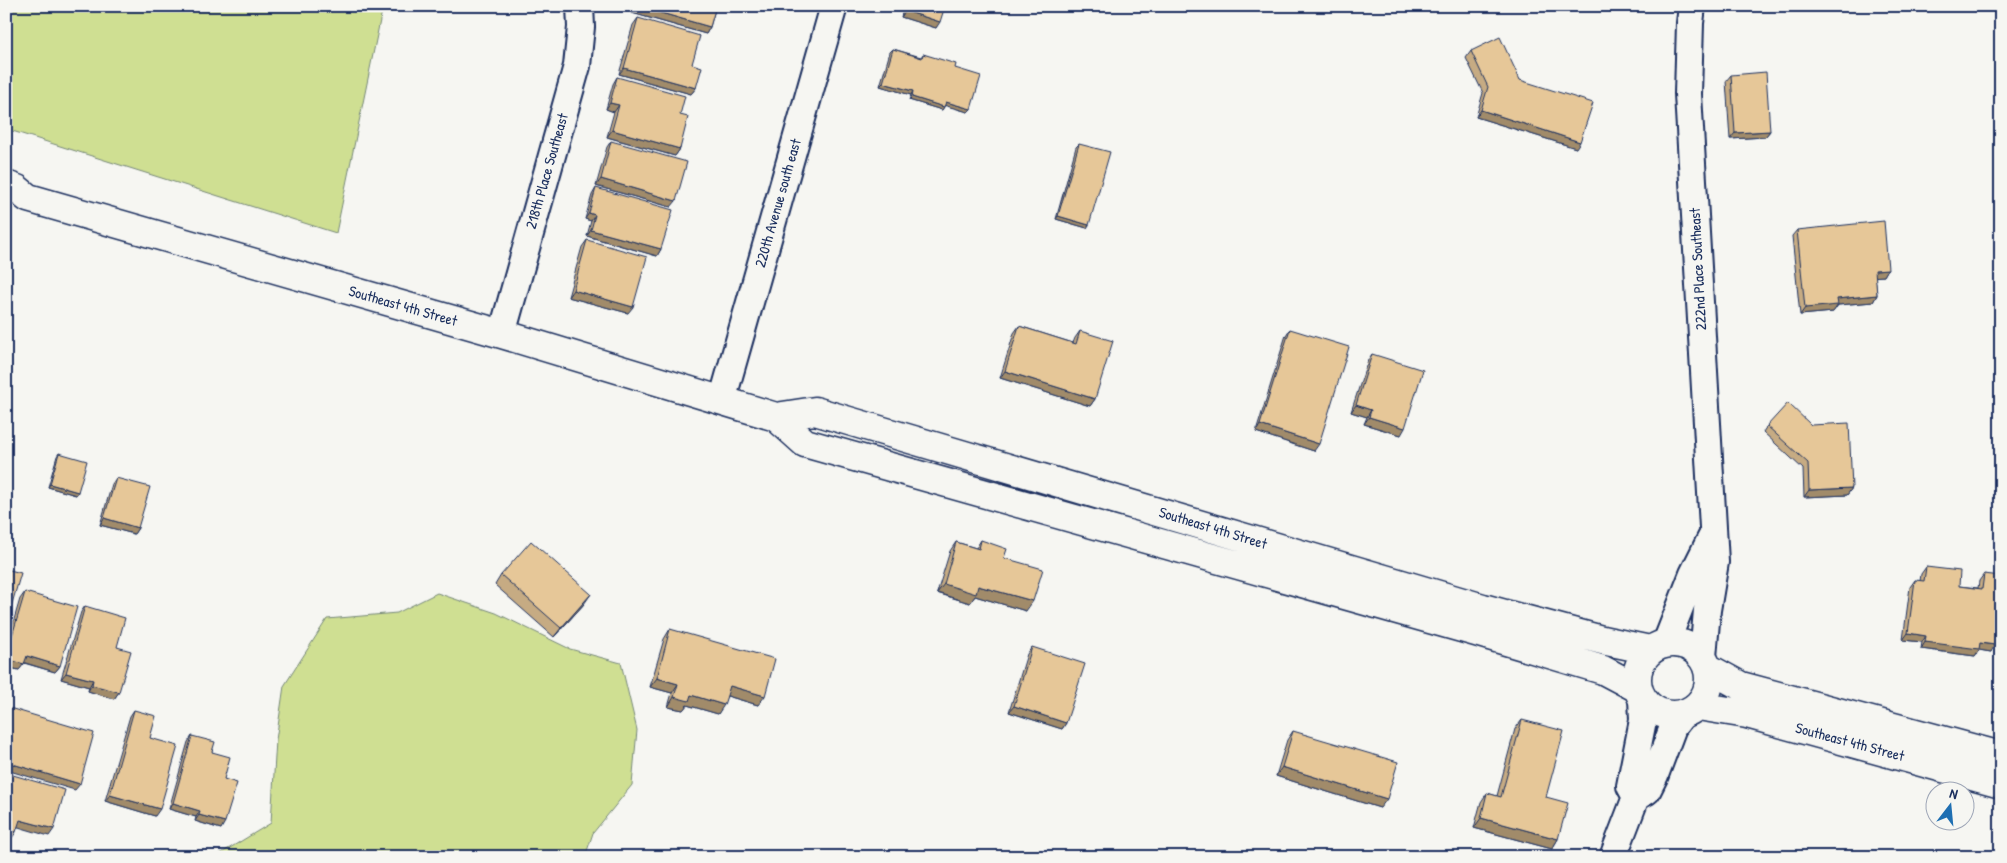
<svg xmlns="http://www.w3.org/2000/svg" width="2007" height="863" viewBox="0 0 2007 863" font-family="'Patrick Hand',sans-serif">
	<rect width="100%" height="100%" fill="#f6f6f2"/>
	<filter id="ink" filterUnits="userSpaceOnUse"><feTurbulence type="fractalNoise" baseFrequency=".02" numOctaves="2"/><feDisplacementMap in="SourceGraphic" scale="10" xChannelSelector="R" yChannelSelector="G"/><feConvolveMatrix kernelMatrix="1 2 1 2 8 2 1 2 1" color-interpolation-filters="sRGB"/></filter>
	<g filter="url(#ink)">
		<!-- green -->
		<path fill="#cfdf92" stroke="#758778" d="M6,6h377l-47,227 -330,-104z
			M437,593l59,20 74,36 51,14 16,67 -5,55 -39,48 -8,24h-370l56,-34 5,-83 8,-54 43,-67 70,-6z"/>
		<g fill="none" stroke-linecap="round" stroke-linejoin="round">
			<defs>
				<path id="street" d="M1692,6l-2,17 -2,71 27,468 -8,48 -4,47
					M502,334l75,-268 4,-39 -1,-21
					M722,401l112,-395
					M1666,643l27,-69 18,-36
					M1636,797l-6,-11 13,-66 -1,-22
					M1613,857l23,-60 11,-6 8,-16 18,-48 10,-13"/>
				<path id="secondary" d="M6,185l11,4 11,9 474,136 274,83 29,26 671,189 127,38 34,18
					M776,417l39,-6 668,197 119,32 48,10
					M1637 679a36 36 0 1 1 72 0a36 36 0 1 1-72 0Z
					M1708,668l33,18 260,70
					M1698,706l49,8 254,70"/>
			</defs>
			<!-- street casing -->
			<use href="#street" stroke="#1b2f5e" stroke-width="30"/>
			<!-- secondary casing -->
			<use href="#secondary" stroke="#1b2f5e" stroke-width="31"/>
			<!-- street -->
			<use href="#street" stroke="#f6f6f2" stroke-width="26"/>
			<!-- secondary -->
			<use href="#secondary" stroke="#f6f6f2" stroke-width="28"/>
		</g>
		<!-- wall -->
		<path fill="#c6ab83" stroke="#1b2f5e" d="M634,6h82l-6,21 -4,7 -74,-21z
			M904,6h41l-9,22 -35,-11z
			M638,18l54,46 4,24 -5,6 -72,-20 14,-49z
			M893,49l28,8 2,-3 32,14 16,41 -3,3 -23,-7 -3,5 -33,-10 2,-5 -31,-9 10,-34z
			M1471,51l49,29 56,68 -100,-31 7,-24 -17,-35z
			M1731,75l39,56 -5,6 -35,2 -4,-58z
			M617,77l63,38v34l-5,7 -68,-19 7,-25 -8,-3 7,-25z
			M611,141l60,66 -75,-21 11,-39z
			M1079,144l8,84 -31,-9 20,-72z
			M596,188l65,61 -4,7 -70,-20 4,-15 -6,-2 7,-24z
			M1797,230l91,39 -4,7h-9l2,19 -4,7 -35,3 -5,7 -33,3 -8,-79z
			M587,240l41,73 -60,-16 14,-50z
			M1019,326l54,17 2,-5 5,-7 15,68 -5,7 -90,-28 14,-45z
			M1290,329l24,122 -58,-19 30,-97z
			M1372,354l29,81 -37,-11 3,-7 -16,-5 17,-52z
			M1767,426l85,62 -5,7 -43,2 -1,-28 -40,-37z
			M59,453l19,39 -2,3 -28,-8 9,-31z
			M116,478l22,50 -4,6 -34,-9 12,-41z
			M981,540l23,18 22,53 -51,-15 -5,7 -33,-10 13,-42 6,-9 20,6z
			M1926,567l33,19 19,2 1,-7 5,-7 7,78 -12,-2 -4,6 -54,-7 1,-7 -19,-2 7,-53 5,-7 5,1 1,-7z
			M501,575l83,29 -30,33 -59,-52z
			M25,592l35,74 -5,6 -31,-9 -5,7 -13,-3v-20l14,-48z
			M85,606l32,41 2,45 -5,7 -26,-8 1,-4 -28,-8 20,-67z
			M670,629l88,76 -31,-9 -9,18 -31,-9 -4,5 -15,-3 4,-14 -22,-6 14,-48z
			M1032,647l34,76 -4,6 -53,-17 18,-58z
			M134,710l16,28 5,78 -50,-15 25,-85z
			M1522,720l24,77 12,42 -6,10 -78,-21 7,-26 6,-9 10,3 18,-67z
			M1293,731l87,77 -104,-32 11,-36z
			M192,736l20,16 12,27 -3,50 -26,-8 1,-4 -27,-8 19,-67z"/>
		<!-- shaded-wall -->
		<path fill="#a18b6a" stroke="#1b2f5e" d="M637,6l73,21 -4,7 -74,-21z
			M906,11l34,11 -4,6 -35,-11z
			M624,68l72,20 -5,6 -72,-20z
			M883,83l30,8 -2,4 -31,-9z
			M912,97l32,10 -2,3 -33,-10z
			M946,102l25,7 -3,3 -25,-7z
			M610,103l9,2 -5,7 -8,-3z
			M1481,110l99,32 -4,6 -100,-31z
			M612,130l68,19 -5,7 -68,-19z
			M1770,131l-5,6 -35,2 5,-6z
			M601,179l75,22 -5,6 -75,-21z
			M589,213l6,2 -4,6 -6,-2z
			M1058,216l31,9 -2,3 -31,-9z
			M591,230l70,19 -4,7 -70,-20z
			M1888,269l-4,7 -14,1 5,-7z
			M573,290l60,17 -5,6 -60,-16z
			M1877,295l-4,7 -35,3 -5,7 -33,3 5,-7 32,-9z
			M1005,371l90,28 -5,7 -90,-28z
			M1356,405l15,5 -4,7 -16,-5z
			M1369,417l36,11 -4,7 -37,-11z
			M1260,425l59,19 -5,7 -58,-19z
			M50,484l28,8 -2,3 -28,-8z
			M1852,488l-5,7 -43,2 5,-7z
			M104,518l34,10 -4,6 -34,-9z
			M944,584l34,2 55,15 -7,10 -51,-15 -5,7 -33,-10z
			M591,594l-7,10 -30,33 7,-9z
			M1908,633l18,3 -4,6 -19,-2z
			M1925,642l55,1 15,2 -4,7 -12,-2 -4,6 -54,-7z
			M27,656l33,10 -5,6 -33,-10z
			M6,659l18,5 -5,6 -13,-3z
			M66,673l27,7 -4,7 -28,-8z
			M657,678l21,6 -6,9 -22,-6z
			M92,685l27,7 -5,7 -26,-8z
			M730,686l35,10 -7,9 -34,-10z
			M691,695l33,10 -6,9 -31,-9 -4,5 -15,-3 6,-10z
			M1014,706l52,17 -4,6 -53,-17z
			M6,762l74,22 -5,6 -69,-20z
			M1282,767l105,32 -7,9 -104,-32z
			M110,795l50,14 -5,7 -50,-15z
			M173,803l27,8 -4,6 -27,-8z
			M199,815l26,7 -4,7 -26,-8z
			M1481,818l77,21 -6,10 -78,-21z
			M20,820l34,9 -5,7 -34,-10z
			M6,829l10,3 -4,6 -6,-1z"/>
		<!-- building -->
		<path fill="#e6c798" stroke="#1b2f5e" d="M637,6h79l-6,21z
			M907,6h38l-5,16 -34,-11z
			M638,18l62,18 -8,28 10,3 -6,21 -72,-20z
			M1500,37l20,43 73,23 -13,39 -99,-32 7,-23 -17,-36z
			M893,49l29,9 1,-4 33,10 -1,4 26,8 -10,33 -25,-7 -2,5 -32,-10 1,-6 -30,-8z
			M1766,72l4,59 -35,2 -4,-58z
			M617,77l68,19 -5,19 8,2 -8,32 -68,-19 7,-25 -9,-2z
			M611,141l76,21 -11,39 -75,-22z
			M1079,144l31,8 -21,73 -31,-9z
			M596,188l77,22 -12,39 -70,-19 4,-15 -6,-2z
			M1884,221l4,48 -13,1 2,25 -40,4 1,6 -33,3 -8,-78z
			M587,240l60,17 -14,50 -60,-17z
			M1019,326l57,18 4,-13 33,10 -18,58 -90,-28z
			M1290,329l59,18 -30,97 -59,-19z
			M1372,354l51,16 -18,58 -36,-11 2,-7 -15,-5z
			M1788,403l23,22 38,-2 3,65 -43,2 -1,-27 -41,-37z
			M59,453l28,8 -9,31 -28,-8z
			M116,478l34,9 -12,41 -34,-10z
			M981,540l26,9 -3,9 39,11 -10,32 -55,-15 -2,8 -32,-10 12,-42 23,7z
			M531,541l60,53 -30,34 -60,-53z
			M1926,567l34,4 -1,15 23,3 2,-15 17,2v24l-6,45 -15,-2 -1,6 -54,-7 1,-6 -18,-3 7,-53 9,1z
			M6,569l15,4 -15,51z
			M25,592l52,15 -17,59 -33,-10 -3,8 -18,-5v-3z
			M85,606l40,12 -8,29 14,4 -12,41 -27,-7 1,-5 -27,-7z
			M670,629l105,30 -10,37 -35,-10 -6,19 -33,-10 -2,6 -15,-4 4,-13 -21,-6z
			M1032,647l53,17 -19,59 -52,-17z
			M6,707l88,26 -14,51 -74,-22z
			M134,710l22,6 -6,22 28,8 -18,63 -50,-14z
			M1522,720l42,11 -18,66 22,6 -10,36 -77,-21 6,-25 14,4z
			M1293,731l105,31 -11,37 -105,-32z
			M192,736l23,6 -3,10 18,5 -6,22 13,4 -12,39 -26,-7 1,-4 -27,-8z
			M6,773l59,17 -11,39 -34,-9 -4,12 -10,-3z"/>
	</g>
	<g text-anchor="middle" stroke-width="4.5" stroke-linejoin="round" paint-order="stroke">
		<!-- street labels -->
		<g font-size="15" fill="#1b2f5e" stroke="#f6f6f2">
			<text transform="translate(547 171) rotate(-74)" y="5">218th Place Southeast</text>
			<text transform="translate(778 203) rotate(-74)" y="5">220th Avenue south east</text>
			<text transform="translate(1698 269) rotate(-93)" y="5">222nd Place Southeast</text>
			<text transform="translate(403 306) rotate(16)" y="5">Southeast 4th Street</text>
			<text transform="translate(1213 528) rotate(17)" y="5">Southeast 4th Street</text>
			<text transform="translate(1850 742) rotate(15)" y="5">Southeast 4th Street</text>
		</g>
	</g>
	<!-- margin -->
	<rect width="2007" height="863" fill="none" stroke="#f6f6f2" stroke-width="25"/>
	<rect x="12" y="12" width="1982" height="838" fill="none" stroke="#1b2f5e" stroke-width="2" filter="url(#ink)"/>
	<!-- north arrow -->
	<g transform="translate(1950 806) rotate(16)"><circle r="24" fill="#f6f6f2" stroke="#9ea6b7"/>
	<path d="M0-4L9 19L0 12L-9 19Z" fill="#1f6fb2"/>
	<text y="-8" font-size="14" font-weight="bold" text-anchor="middle" fill="#1b2f5e">N</text>
	</g>
</svg>
